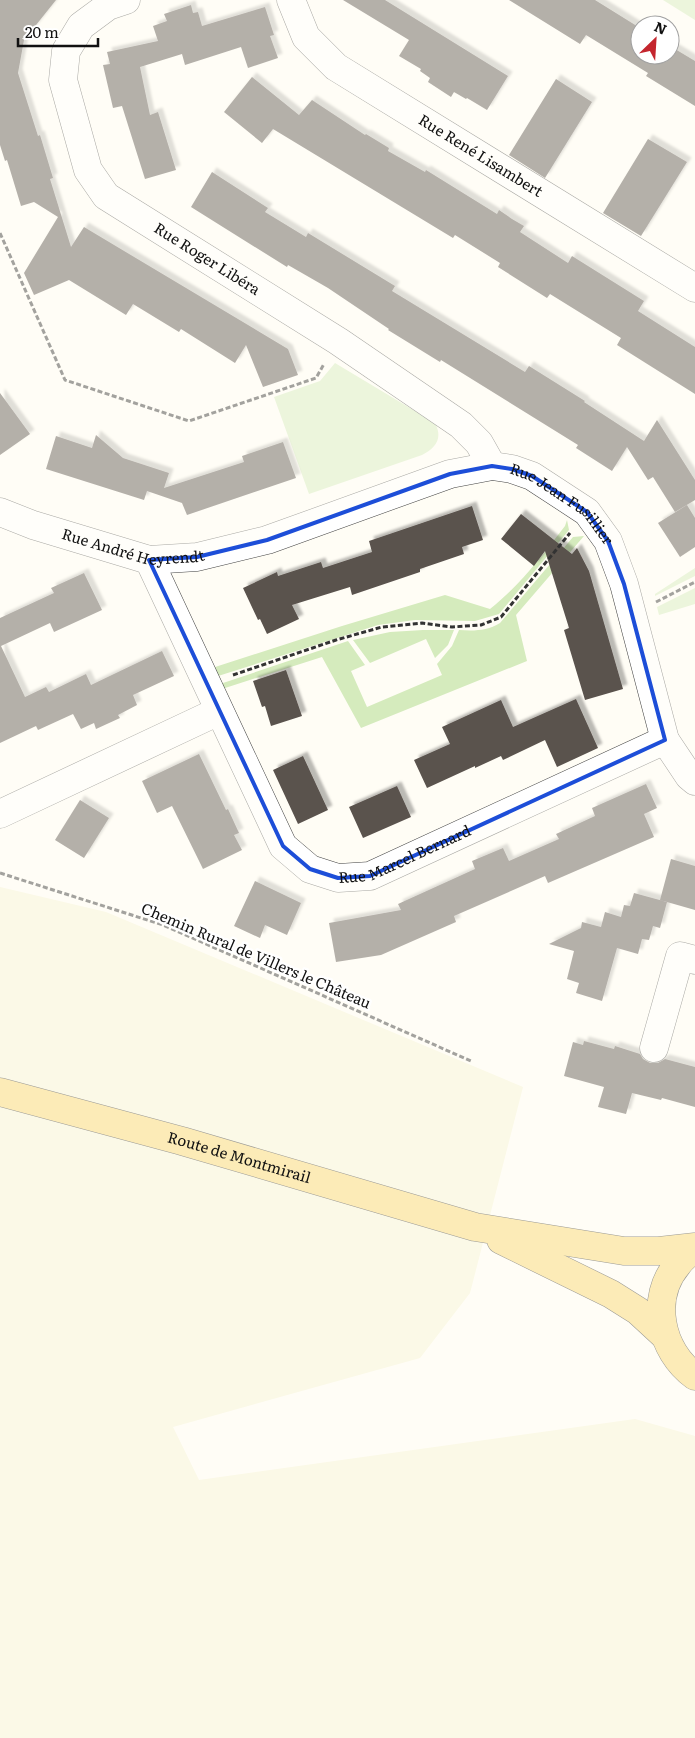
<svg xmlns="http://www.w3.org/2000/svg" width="695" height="1738" viewBox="0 0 695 1738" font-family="Literata,serif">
	<defs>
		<filter id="shadow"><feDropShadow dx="4.5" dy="-4.5" stdDeviation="1" flood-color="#0004"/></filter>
	</defs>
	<rect width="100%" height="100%" fill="#fffdf5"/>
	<!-- farmland -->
	<path fill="#f6f3d4" d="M0,887l106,25 417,175 -53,206 -50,65 -247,69 26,53 436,-61 60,17v302h-695z"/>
	<!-- green -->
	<path fill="#d5ebbd" d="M663,0h32v20z
		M335,363l100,60c8,15 1,25 -13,32l-113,39 -35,-97 46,-16z
		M567,520l2,10 -70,84 -24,7 -60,-1 -37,5 -163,52 -3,-9 130,-42 103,-31 45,14c30,-24 52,-53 75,-83z
		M584,536l-68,79 11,46 -166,67 -39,-71 -100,32 -2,-5 128,-43 17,24 -14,6 16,36 75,-32 -5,-11 15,-18 7,-16c15,1 28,1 41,-7l73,-86z
		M695,568v8l-40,20v-2z
		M695,588v16l-36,11 -2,-8z
		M423,630h31l-6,15 -13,13 -9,-19 -56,24 -17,-23 37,-8z"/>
	<!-- building -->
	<path fill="#5a524d" filter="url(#shadow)" d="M0,0h56l-32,40 -6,33 20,63 2,-1 13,43 -3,1 21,68 13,-20 204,122 10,26 -35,12 -17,-42 -11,18 -54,-34 -2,3 -46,-28 -7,11 -57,-35 -35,15 -10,-22 34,-56 -24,-15 -13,4 -14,-46 -2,1 -5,-16z
		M343,0h42l123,76 -21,34 -20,-12 -1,1 -12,-7 -3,5 -23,-15 2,-4 -10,-7 1,-2 -22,-13 10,-16z
		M509,0h86l45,28v27h30v-9l25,15v45l-49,-30 2,-3 -62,-38 -6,9z
		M191,5l2,8 5,-1 4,14 63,-19 9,28 -4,1 8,22 -30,10 -7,-21 -56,18 -3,-11 -42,13 10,48 8,-3 18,58 -31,9 -23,-73 -9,2 -10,-43 7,-1 -3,-12 51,-11 -5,-15 14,-5 -3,-7z
		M252,77l47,38 13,-15 53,35 1,-1 23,14 -1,3 37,21 1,-2 71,44 2,-4 13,9 12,7 -4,6 48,31 4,-7 72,45 -6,10 57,36v47l-78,-49 4,-7 -71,-44 -3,4 -49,-31 2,-4 -45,-28 -2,3 -180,-109 -11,14 -38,-31z
		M556,79l36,23 -47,76 -36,-23z
		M648,139l39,23 -46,74 -38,-23z
		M212,172l56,36 -3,4 41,25 2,-4 87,53 -3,5 133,81 4,-6 56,35 -1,1 60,39 13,-21 38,60v20l-20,12 -22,-35 -5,3 -21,-33 -15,24 -36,-23 2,-3 -137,-85 -1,2 -52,-32 1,-1 -61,-41 -40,-23 -1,2 -96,-60z
		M0,393l30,41 -30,21z
		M96,435l27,23 46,15 -5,15 80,-26 -2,-6 41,-14 13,36 -109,37 -5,-12 -35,-12 -3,9 -98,-31 10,-33 36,12z
		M687,505l8,13v29l-15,10 -22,-34z
		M472,506l11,34 -21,7 2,7 -44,15v3l-68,23 -2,-8 -58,18 7,14 -32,15 -7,-15 -2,1 -15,-32 34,-16 1,4 43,-14 2,6 49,-16 -3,-11z
		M521,514l51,40 5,-6 12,23 34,118 -38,11 -21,-70 5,-2 -24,-77 -11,15 -33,-27z
		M84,573l18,37 -48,22 -4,-9 -49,23 24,51 21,-10 3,5 37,-18 5,11 71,-34 12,25 -41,19 4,10 -19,10 2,3 -24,11 -2,-6 -13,6 -8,-15 -35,16 -2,-4 -36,17v-125l54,-25 -3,-5z
		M286,670l16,46 -31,10 -6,-20 -3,1 -9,-26z
		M576,699l22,49 -41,19 -12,-27 -42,20 -2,-4 -26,12v-2l-48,22 -13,-28 36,-16 -8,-17 59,-27 12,27z
		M199,754l27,56 2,-1 11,24 -5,2 8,15 -39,19 -31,-63 -15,7 -15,-32z
		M303,756l25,54 -30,14 -25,-54z
		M646,784l11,24 -13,6 10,23 -106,46 -3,-7 -91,40 2,6 -75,33 -45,7 -7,-39 72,-13 -3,-6 77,-35 -3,-8 31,-13 6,13 50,-22 -3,-5 39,-18 -3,-8z
		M397,786l14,31 -48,21 -14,-31z
		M80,800l29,18 -25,40 -29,-18z
		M671,859l24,7v44l-35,-10z
		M255,881l46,22 -14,32 -22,-10 -5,13 -26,-12z
		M634,893l33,9 -7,26 -7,-2 -4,14 -7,-1 -4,15 -21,-6 -15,53 -26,-8 3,-10 -12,-4 7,-28 -25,-7 32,-16 1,-6 19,5 4,-15 16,5 3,-12 6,1z
		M584,1041l30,8 1,-3 25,8 3,5 7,4h8l7,-4 30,8v40l-33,-9 -1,2 -29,-7 -6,21 -28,-7 6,-20 -40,-11 9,-34 10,3z"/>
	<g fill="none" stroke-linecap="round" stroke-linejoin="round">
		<defs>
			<g id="minor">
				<path id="s1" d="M126,0l-18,6 -27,20 -15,25 -3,29 25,90 18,26 232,145 123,84 18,18 13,23"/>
				<path id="s2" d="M291,0l15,37 30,30 359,221"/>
				<path id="s3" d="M0,512l33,13 116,35 48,-3 70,-17 183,-66 42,-8 20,3 20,7 55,36 21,29 16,43 41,156 24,36 6,5"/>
				<path id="s4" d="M149,560l134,286 27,23 28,9 32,-2 295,-136"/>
				<path d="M0,814l219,-103"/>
				<path d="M654,1048l26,-92 15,4"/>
			</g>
			<g id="major">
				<path id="s5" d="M0,1092l182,49 293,86 149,24h35l36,-4"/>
				<path d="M501,1240l110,54 27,17 26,24"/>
				<path d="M695,1248c-6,5 -13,10 -17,16 -29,34 -18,87 17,112"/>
			</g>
		</defs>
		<!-- minor casing -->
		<use href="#minor" stroke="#444" stroke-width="29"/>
		<!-- major casing -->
		<use href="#major" stroke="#222" stroke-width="29"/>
		<!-- path -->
		<path stroke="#333" stroke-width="3" stroke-dasharray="5 2.5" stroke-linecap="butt" d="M0,233l65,147 124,41 127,-43 8,-14
			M656,602l39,-20
			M233,675l103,-35 46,-13 40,-4 30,4 29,-2 20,-8 69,-84
			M0,873l163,52 308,136"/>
		<!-- minor -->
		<use href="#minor" stroke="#fff" stroke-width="28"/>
		<!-- major -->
		<use href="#major" stroke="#f9d66b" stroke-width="28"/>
	</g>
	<!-- marked area -->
	<path d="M0 0H695V1738H0ZM492,466l20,3 20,7 55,36 21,29 16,43 41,156 -295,136 -32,2 -28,-9 -27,-23 -134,-286 48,-3 70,-17 183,-66z" fill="#fffdf5" fill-opacity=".55" fill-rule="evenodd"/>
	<path fill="none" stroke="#1d4ed8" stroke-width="4" stroke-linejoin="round" d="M492,466l20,3 20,7 55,36 21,29 16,43 41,156 -295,136 -32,2 -28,-9 -27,-23 -134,-286 48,-3 70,-17 183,-66z"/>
	<g text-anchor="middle" stroke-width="5" stroke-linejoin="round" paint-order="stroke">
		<!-- street labels -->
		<g font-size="15" fill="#111" stroke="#fff">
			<text dy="5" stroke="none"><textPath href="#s2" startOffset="252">Rue René Lisambert</textPath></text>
			<text dy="5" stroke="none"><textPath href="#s1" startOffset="355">Rue Roger Libéra</textPath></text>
			<text dy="5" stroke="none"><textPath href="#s3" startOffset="596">Rue Jean Fusillier</textPath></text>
			<text dy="5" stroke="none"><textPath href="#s3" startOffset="139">Rue André Heyrendt</textPath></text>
			<text dy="5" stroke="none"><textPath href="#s4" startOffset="452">Rue Marcel Bernard</textPath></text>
			<text transform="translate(256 956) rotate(23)" y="5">Chemin Rural de Villers le Château</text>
			<text dy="5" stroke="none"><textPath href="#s5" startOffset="248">Route de Montmirail</textPath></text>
		</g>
	</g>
	<!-- north arrow -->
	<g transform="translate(655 40) rotate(25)"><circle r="24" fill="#ffffff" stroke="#a0a0a0"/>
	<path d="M0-4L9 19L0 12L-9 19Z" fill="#c4262e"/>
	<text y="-8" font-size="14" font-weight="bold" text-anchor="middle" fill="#111111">N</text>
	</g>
	<!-- scale -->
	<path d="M18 38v8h80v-8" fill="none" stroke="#111111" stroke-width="2.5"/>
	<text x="25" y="38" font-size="15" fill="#111111" stroke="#ffffff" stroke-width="4" paint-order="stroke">20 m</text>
</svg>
